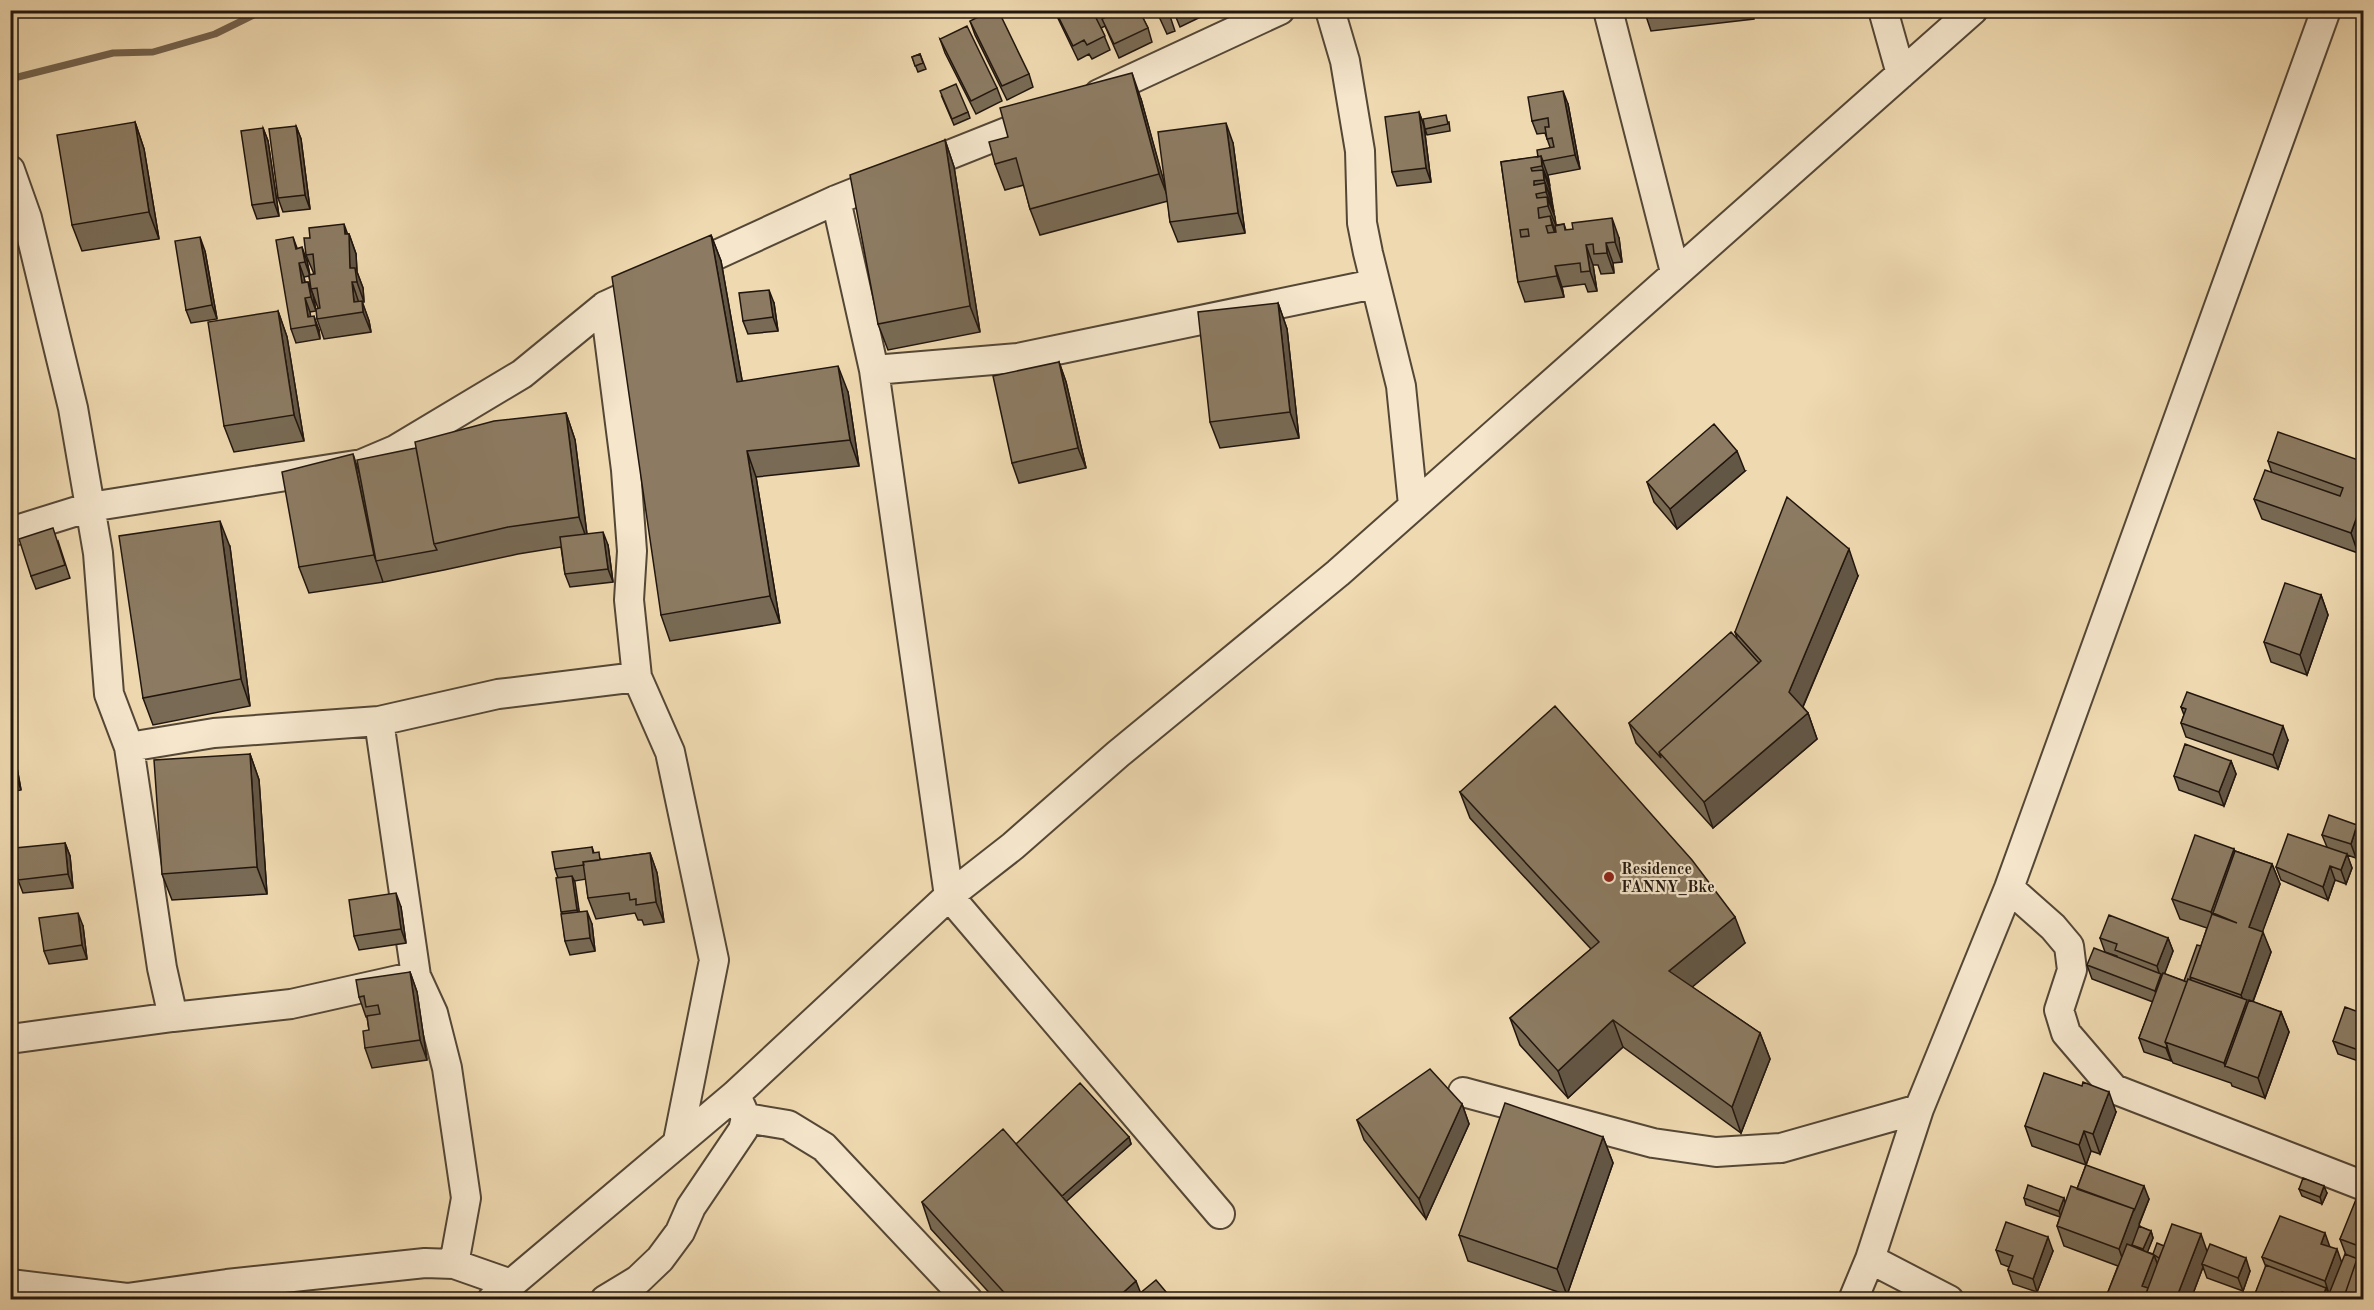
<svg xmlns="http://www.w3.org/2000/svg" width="2374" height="1310" viewBox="0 0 2374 1310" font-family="'Old Standard TT',serif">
	<rect width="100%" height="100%" fill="#efd9b0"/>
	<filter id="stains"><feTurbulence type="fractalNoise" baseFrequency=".00333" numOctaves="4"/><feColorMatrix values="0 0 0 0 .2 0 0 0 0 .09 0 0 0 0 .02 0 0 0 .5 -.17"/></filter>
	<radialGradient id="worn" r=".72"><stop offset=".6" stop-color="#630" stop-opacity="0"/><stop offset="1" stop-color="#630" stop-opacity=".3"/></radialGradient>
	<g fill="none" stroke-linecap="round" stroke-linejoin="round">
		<!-- stream -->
		<path stroke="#73634e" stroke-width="7" d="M10,79l103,-26 40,-1 62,-18 49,-24"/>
		<defs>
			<path id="minor" d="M1330,10l15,51 15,90 2,72 6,30 33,133 12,119
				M1608,10l67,262
				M1883,10l18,64
				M1099,94l181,-84
				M10,170l17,48 46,190 25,145 11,141 20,53 33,221 11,49 118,-13 125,-28
				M836,200l38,170 75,526 271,318
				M605,306l21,164 6,81 -3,49 8,77 33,75 44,208 -36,181
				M874,370l144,-12 356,-74
				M10,532l80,-25 272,-43 33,-14 127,-76 83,-68 231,-106 206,-82
				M379,721l37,255 17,37 14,55 19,130 -12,66
				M129,747l85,-14 165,-12 119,-27 139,-17
				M2009,888l44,39 16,19 3,24 -13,40 7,23 48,56 250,97
				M10,1039l163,-22
				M1463,1092l190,51 63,9 65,-4 138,-39
				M746,1118l42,7 36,22 144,153
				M1870,1259l79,41
				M10,1284l117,14 100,-14 198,-21 29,1 57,20
				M492,1300l243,-205 214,-199 64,-50 105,-92 220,-181 635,-563
				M605,1300l33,-20 22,-21 20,-27 11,-25 52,-77 3,-12 -7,-16
				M1853,1300l17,-41 49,-150 90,-221 317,-878"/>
		</defs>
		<!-- minor casing -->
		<use href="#minor" stroke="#544736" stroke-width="32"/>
		<!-- minor -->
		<use href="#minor" stroke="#f5e6cc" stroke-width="28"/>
	</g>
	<!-- wall -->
	<path fill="#786a54" stroke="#21160e" stroke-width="1.5" d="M1054,10h85l9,18 4,14 -33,16 -14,-32 -4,2 9,22 -18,9 -3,-5 -11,6z
		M1156,10h12l7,21 -8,3z
		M1173,10h42l-35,17z
		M1644,10h109l1,9 -103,12z
		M970,21l59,53 4,13 -26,13 -32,-65z
		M940,39l57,49 5,13 -26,13 -31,-61z
		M920,54l6,15 -8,3 -6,-15z
		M942,97l26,15 2,6 -16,7z
		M1141,99l25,92 67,-48 12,90 -67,9 -8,-20 -2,-21 -128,34 -10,-26 -6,-24 -19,5 -10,-26z
		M1568,104l12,65 -32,6 8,50 8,-1 2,6 53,8 3,24 -9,1 1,10 -13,1 -3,-9h-5l4,26 -9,1 -3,-8 -23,3 2,10 -39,5 -7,-20 -17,-120 37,-5 12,-10 -5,-14 -8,1 -5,-13z
		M1419,112l5,14 7,56 -34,4 -5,-14z
		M135,122l9,27 15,90 -77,12 -10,-26z
		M1449,122l1,9 -23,4 -2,-6z
		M296,126l5,13 9,70 -27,3 -5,-14z
		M263,128l5,13 11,75 -22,3 -5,-14z
		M945,140l9,27 26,165 -92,18 -10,-26z
		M348,234h1l7,20 1,18 6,16 1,14h-2l7,19 2,11 -47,7 -7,-20 1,-11 -7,-19 -2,-13 -5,1 1,5h3l5,13 3,16 -6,1v5l9,13 1,9 -24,4 -5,-14 2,-92 4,11 10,13 3,14 4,-1 -8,-19z
		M711,235l10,26 21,120 106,11 11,74 -103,11 24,146 -110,18 -9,-26z
		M205,251l12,68 -26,4 -5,-13z
		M774,303l4,28 -30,3 -5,-13z
		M1278,303l9,26 12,109 -79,10 -10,-26z
		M278,311l9,26 17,104 -70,11 -10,-26z
		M1059,362l7,20 20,86 -67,15 -7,-20z
		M566,413l9,27 12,94 21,11 5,37 -43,5 -5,-13 -4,-27 -43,7 -74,16 -60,12 -75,11 -10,-26 60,-97 57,-22z
		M2268,461l96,1v75l-6,16 -96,-34 -8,-20 18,-26z
		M1745,471l-68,58 -23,-27 -7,-20z
		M58,541l12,37 -34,11 -5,-13z
		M230,547l20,159 -97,19 -10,-27z
		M1858,576l-55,131 5,6 9,26 -104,89 -77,-85 -7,-20 108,-85 -2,-6z
		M2321,595l7,20 -21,60 -36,-13 -7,-20z
		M2181,707l107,33 -10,29 -92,-32 -5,-14 3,-8z
		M10,729l11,61 -11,2z
		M250,754l9,26 8,114 -95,6 -10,-26z
		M2231,761l5,13 -12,32 -45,-16 -5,-14z
		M1460,792l285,151 -53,44 68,46 10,26 -29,74 -118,-86 -55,51 -48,-53 -10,-27 81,-69 -121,-131z
		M2357,825l5,14 -6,19 -9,-3 5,13 -6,16 -11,-4 -7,20 -47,-20 -5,-13 51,-20 -5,-12z
		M65,843l5,13 3,32 -50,5 -5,-13z
		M592,847l2,6 8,7 48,-7 7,20 7,49 -20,3 -2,-5h-4l-3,-7 -39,6 -8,-21 -2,-19 -12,2 5,31 13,12 3,27 -25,4 -5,-14 -7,-63 -3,-9z
		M2235,851l37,13 8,20 -18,48 9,20 -18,50 28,10 8,20 -24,66 -33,-12 -1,-3 -58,-20 -2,-4v2l-27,-9 -5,-14 14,-36 -61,-23 -5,-14 30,-8v-1l-12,-4 -5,-14h68l5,13 -9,23 20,7 17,-35 6,-18 -27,-9 -8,-20z
		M401,907l5,36 -47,7 -5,-14z
		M83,926l4,33 -38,5 -5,-13z
		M410,972l7,20 10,68 -55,8 -7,-20 4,-18 -2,-13h-1l-7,-20z
		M2364,1014v49l-26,-9 -5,-13z
		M1462,1104l7,20 -43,95 -62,-79 -7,-20z
		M2116,1112l-16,42 -9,-3 -5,14 63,34 -10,26 1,2 11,4 2,7 -6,14 6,2 11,-8 43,5 43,20 -7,20 -36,-13 -4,-11 -12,32h-84l-1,-2 12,-31 -54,-20 -7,-20 3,-9 -34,-12 -2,-7 41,5 12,-14 9,-24 -54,-19 -7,-20z
		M1129,1137l2,7 -65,57 74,92 32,6h-177l-64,-70 -9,-27 94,-58z
		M1603,1137l10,26 -46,132 -99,-34 -9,-26z
		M2299,1189l28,4 -5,11 -20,-8z
		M2364,1194v105h-111l13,-32 -4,-10 68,-10 12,16 4,-8 -6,-16z
		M1996,1250l57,1 -16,41 -24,-8 -5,-14 1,-3 -8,-3z"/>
	<!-- shaded-wall -->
	<path fill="#625645" stroke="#21160e" stroke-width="1.5" d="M1132,73l9,26 28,101 -10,-26z
		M1563,91l5,13 12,65 -5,-14z
		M1419,112l5,14 7,56 -5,-14z
		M135,122l9,27 15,90 -10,-27z
		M1226,123l7,20 12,90 -7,-20z
		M296,126l5,13 9,70 -5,-14z
		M263,128l5,13 11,75 -5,-14z
		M945,140l9,27 26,165 -10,-26z
		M1541,156l7,20 2,10 -8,-20z
		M1543,170l7,20 2,10 -8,-20z
		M1545,183l7,20 2,9 -8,-20z
		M1547,197l8,20 1,9 -8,-20z
		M1550,216l7,20 2,9 -7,-20z
		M1612,218l7,20 3,24 -7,-20z
		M344,224l5,14v-4l7,20 1,18 6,16 1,14 -7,-20 -7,-14z
		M711,235l10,26 26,147 -10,-26z
		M200,237l5,14 12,68 -5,-14z
		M1606,243l7,20 1,10 -7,-20z
		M1586,245l7,20 4,26 -7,-20z
		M302,247l5,14 3,15 -5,-14z
		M299,263l5,14 3,19 -5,-13z
		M1555,266l7,21 2,10 -7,-21z
		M308,282l5,13 3,16 -5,-14z
		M352,282l7,21 -5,-1z
		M769,290l5,13 4,28 -5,-14z
		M305,298l5,14 2,14 -4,-9z
		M362,301l7,20 2,11 -8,-20z
		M1278,303l9,26 12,109 -9,-26z
		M278,311l9,26 17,104 -10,-26z
		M314,316l5,14 1,9 -4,-14z
		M1059,362l7,20 20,86 -8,-20z
		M838,366l10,26 11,74 -9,-26z
		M566,413l9,27 13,103 -9,-26z
		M747,451l9,26 24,146 -10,-27z
		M1737,451l8,20 -68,58 -7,-20z
		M353,454l9,27 14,80 7,21 -9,-27z
		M2364,497v40l-6,16 -7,-20z
		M220,521l10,26 20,159 -9,-27z
		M603,532l5,13 5,37 -5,-13z
		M1849,549l9,27 -60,142 -9,-26z
		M2321,595l7,20 -21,60 -7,-20z
		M1808,713l9,26 -104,89 -9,-26z
		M2283,726l5,14 -10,29 -5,-14z
		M10,729l11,61 -7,-20 -4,-18z
		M250,754l9,26 8,114 -10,-27z
		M2231,761l5,13 -12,32 -5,-14z
		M2357,825l5,14 -6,19 -5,-14z
		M65,843l5,13 3,32 -5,-14z
		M2234,849l7,20 -28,44 6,17 -1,2 -7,-20z
		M650,853l7,20 7,49 -8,-20z
		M2347,854l5,14 -6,16 -5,-14z
		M2272,864l8,20 -23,63 -8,-20z
		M2330,866l5,14 -7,20 -5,-13z
		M572,876l3,6 5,35 -3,-7z
		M396,893l5,14 5,36 -5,-14z
		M587,911l5,13 3,27 -5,-13z
		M78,913l5,13 4,33 -5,-14z
		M1735,917l10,26 -66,55 -10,-27z
		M2263,932l8,20 -21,57 -25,57 -1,-3 21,-57 -4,-11z
		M2168,938l5,13 -10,27 -3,26 -5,-13 5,-15 -3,-10z
		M410,972l7,20 10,68 -7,-20z
		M2281,1012l8,20 -24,66 -7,-20z
		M1613,1020l10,27 -55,51 -10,-27z
		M1760,1033l10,26 -29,74 -9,-26z
		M2167,1046l4,13v2l-5,-13z
		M2109,1092l7,20 -16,42 -7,-20z
		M1462,1104l7,20 -43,95 -7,-20z
		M2084,1131l7,20 -5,14 -7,-20z
		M1129,1137l2,7 -71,63 -3,-7z
		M1603,1137l10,26 -46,132 -10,-26z
		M2144,1186l5,13 -10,25 2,5 -9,16 2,5 -8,19 -7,-20 15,-40z
		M2324,1186l3,7 -5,11 -2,-7z
		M2064,1198l2,7 -5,13 -2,-7z
		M2151,1231l2,7 -7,18 -3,-7z
		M2325,1233l7,20 -11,-9z
		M2201,1234l7,20 -6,10 1,3 -12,32h-15z
		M2048,1237l5,14 -16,41 -4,-13z
		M2337,1249l7,20 -15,25 -4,-13z
		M2154,1255l5,13 -12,31 -5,-13z
		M2246,1258l4,13 -7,20 -5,-13z
		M1136,1281l7,18h-27z
		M2326,1288l5,11h-9z
		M2282,1292l3,7h-5z"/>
	<!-- building -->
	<path fill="#8c7b62" stroke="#21160e" stroke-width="1.5" fill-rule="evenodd" d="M992,10h6l31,64 -27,12 -32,-65z
		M1055,10h37l13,26 -18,9 -3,-5 -11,6z
		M1120,10h19l9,18 -34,16 -12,-25z
		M1158,10h9l-7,4z
		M967,26l30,62 -26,13 -31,-62z
		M920,54l3,9 -8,3 -3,-9z
		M1132,73l27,101 -129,35 -14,-51 -21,6 -6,-22 19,-5 -8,-29z
		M956,84l12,28 -16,7 -12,-28z
		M1563,91l12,64 -32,6 -2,-5 -3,1 -1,-7 17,-3 -2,-9 -5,1 -2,-12h4l-1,-9 -16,3 -4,-24z
		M1419,112l7,56 -34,4 -7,-55z
		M1446,115l2,9 -23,5 -2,-10z
		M135,122l14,90 -77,13 -15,-90z
		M1226,123l12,90 -68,9 -12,-90z
		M296,126l9,69 -27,3 -9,-69z
		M263,128l11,74 -22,3 -11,-74z
		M945,140l25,166 -92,18 -28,-149z
		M1541,156l1,10 -11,2 1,3 11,-1 1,10 -10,1v4l11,-2 1,9 -10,2 1,4 10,-1 1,9 -10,2 1,10 11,-2 2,9 -6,1 2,7 8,-1 -1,-6 9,-2 1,6 8,-1 -1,-6 40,-5 3,24 -9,1 1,10 -13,1 -1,-10 -7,1 4,26 -9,1 -1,-9 -25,3 2,10 -39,6 -17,-120zM1528,229l1,7 -8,1 -1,-7z
		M344,224l1,10h4l1,34h5l2,14h-5l2,20 8,-1 1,11 -46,7 -1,-10 4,-1 -3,-20 -6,1 -2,-14 6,-1 -2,-20 -7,1 -2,-17h6l-1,-10z
		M711,235l26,147 101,-16 12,74 -103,11 23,145 -109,19 -49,-338z
		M200,237l12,68 -26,5 -11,-69z
		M293,237l3,12 6,-2 3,15 -6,1 3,20 6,-1 3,15 -6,1 3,19 6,-1 2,9 -25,4 -15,-89z
		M769,290l4,27 -30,4 -4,-28z
		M1278,303l12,109 -80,10 -12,-110z
		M278,311l16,104 -70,11 -16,-104z
		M1059,362l19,86 -66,15 -19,-87z
		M566,413l13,104 -71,10 -74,17 -19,-102 79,-21z
		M1714,424l23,27 -67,58 -23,-27z
		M2278,432l86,30v35l-13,36 -97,-34 11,-29 75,26 3,-8 -75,-27z
		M416,448l18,96 3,6 -61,11 -19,-101z
		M353,454l21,101 -75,12 -17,-95z
		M1787,497l62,52 -60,143 19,21 -104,89 -45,-50 102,-91 -26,-29z
		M220,521l21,158 -98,19 -24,-162z
		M53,528l12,37 -34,11 -12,-37z
		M603,532l5,37 -43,5 -5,-37z
		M2285,583l36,12 -21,60 -36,-13z
		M1731,632l28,31 -100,89 2,6 -32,-35z
		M2187,692l96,34 -10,29 -92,-32 5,-14 -5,-2z
		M1555,706l137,154 43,57 -66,54 91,62 -28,74 -119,-87 -55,51 -48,-53 89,-76 -139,-150z
		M2185,744l46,17 -12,31 -45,-16z
		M10,752l4,18h-4z
		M250,754l7,113 -95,7 -8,-114z
		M2329,815l28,10 -6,19 -29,-9z
		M2288,834l59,20 -6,16 -11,-4 -7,21 -47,-20z
		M2195,835l39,14 -23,63 -39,-13z
		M65,843l3,31 -50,6 -3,-32z
		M592,847l1,6 6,-1 1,8 -17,2 1,3 -29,4 -3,-17z
		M2235,851l37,13 -23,63 14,5 -22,63 -51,-18 22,-63 25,9 -24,-10z
		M650,853l6,49 -20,3v-6l-6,1 -1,-7 -41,5 -5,-36z
		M572,876l5,34 -16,2 -5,-34z
		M396,893l5,36 -47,7 -5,-36z
		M587,911l3,27 -25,3 -4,-27z
		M78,913l4,32 -38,6 -5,-33z
		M2109,915l59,23 -11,28 -42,-16 2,-6 -17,-6z
		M2197,945l4,1 -11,31 1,3 -3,-1 -1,3 -3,-1z
		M2094,948l67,26 -6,17 -68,-26z
		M410,972l10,68 -55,8 -2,-17 6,-1 -2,-14 13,-2 -2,-9 -12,2 -2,-11 -5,1 -3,-17z
		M2163,973l24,9 -22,60 2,4 -1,2 -27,-10z
		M2188,979l59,21 -23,63 -59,-21z
		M2249,1000l32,12 -23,66 -33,-12z
		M2345,1007l19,7v38l-31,-11z
		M1430,1069l32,35 -43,95 -62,-79z
		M2044,1073l38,13 1,-4 26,10 -16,42 -9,-3 -5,14 -54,-19z
		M1080,1083l49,54 -67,59 -46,-52z
		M1505,1103l98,34 -46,132 -98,-34z
		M1003,1129l133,152 -20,18h-106l-88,-97z
		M2086,1165l58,21 -10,25v-2l-57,-20z
		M2303,1178l21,8 -4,11 -21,-8z
		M2028,1185l36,13 -5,13 -35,-13z
		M2071,1186l63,23 -15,40 -62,-23z
		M2359,1192l5,2v54l-24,-9z
		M2280,1216l45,17 -4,11 16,5 -12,32 -63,-24z
		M2006,1222l42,15 -15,42 -25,-9 5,-14 -17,-6z
		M2172,1224l29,10 -25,65h-32z
		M2139,1226l12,5 -8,18 -11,-4z
		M2157,1243l7,3 -5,12 -6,-4z
		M2127,1244l27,11 -12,31 6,2 -4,11h-31l-7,-2z
		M2210,1244l36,14 -8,20 -36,-14z
		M2345,1254l13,5h-1l-12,35 1,2 -2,3 -15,-5z
		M2357,1259l7,2v38h-5l-14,-5z
		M2266,1265l60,23 -4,11h-25v-1l-15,-6 -2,7h-27z
		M1156,1280l16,19h-39z"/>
	<!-- markers -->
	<circle fill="#8f2418" stroke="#f5e6cc" stroke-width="2" cx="1609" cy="877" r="6"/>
	<g text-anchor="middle" stroke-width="4.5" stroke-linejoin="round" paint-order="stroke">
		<!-- poi labels -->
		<g font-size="16" font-weight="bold" fill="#21160e" stroke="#f5e6cc" text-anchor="start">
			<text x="1621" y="874">Residence<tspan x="1621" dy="18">FANNY_Bke</tspan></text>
		</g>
	</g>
	<!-- margin -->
	<rect width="2374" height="1310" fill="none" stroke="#efd9b0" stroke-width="36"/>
	<rect x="12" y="12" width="2350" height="1286" fill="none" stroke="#21160e" stroke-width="3"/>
	<rect x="18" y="18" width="2338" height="1274" fill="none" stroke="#21160e" stroke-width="1.5"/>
	<rect width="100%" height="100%" filter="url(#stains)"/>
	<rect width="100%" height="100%" fill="url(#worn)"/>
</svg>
